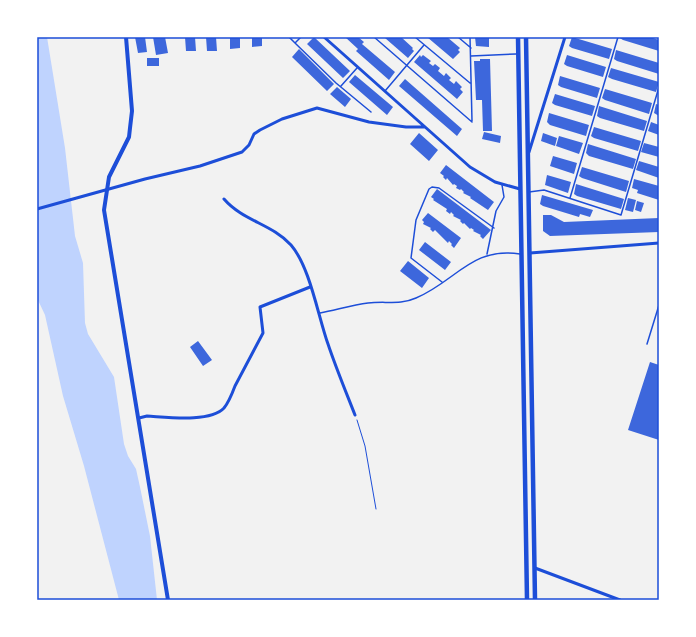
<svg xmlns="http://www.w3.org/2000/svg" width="696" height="637" viewBox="0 0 696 637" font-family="'Titillium Web',sans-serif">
	<rect width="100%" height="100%" fill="#f2f2f2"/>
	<!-- water -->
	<path fill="#bfd3fe" d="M37,37h10l18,111 10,88 8,27 2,60 3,11 26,43 10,67 4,12 8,13 4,18 10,49 7,64h-38l-35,-134 -21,-70 -18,-81 -8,-17z"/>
	<!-- building -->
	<path fill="#3d67dc" d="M135,37h10l2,15 -9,1z
		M153,37h12l3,16 -12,2z
		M185,37h10l1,14h-10z
		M206,37h10l1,14h-10z
		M230,37h10v11l-10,1z
		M252,37h10v9l-10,1z
		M314,37l36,34 -7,7 -36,-34z
		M345,37h13l6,5 -2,2 33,28 -6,8 -33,-29 2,-2z
		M386,37h15l12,11 -1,1 2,2 -6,7 -23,-20z
		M427,37h20l13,11 -2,2 2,2 -7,7z
		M475,37h14v10l-13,-1z
		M572,37l40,12 -3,10 -37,-11 -3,-2z
		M618,37h32l9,3v11l-36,-11z
		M299,49l35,35 -7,7 -35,-34z
		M616,50l43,13v11l-42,-13 -3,-2z
		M420,55l1,2 2,-2 8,6 -2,2 4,3 2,-2 5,4 -2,3 6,5 2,-3 5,5 -2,2 5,4 2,-3 6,6 -2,2 3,3 -6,7 -43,-37z
		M567,55l39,12 -3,10 -36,-11 -3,-2z
		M147,58h12v8h-12z
		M480,59h10l2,72h-9l-1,-31h-6l-2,-39h6z
		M611,68l48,14 -3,10 -44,-13 -4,-2z
		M355,75l38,32 -6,8 -38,-33z
		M560,76l40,12 -3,10 -36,-11 -3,-2z
		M405,79l57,50 -5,7 -58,-50z
		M337,87l14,12 -6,8 -15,-13z
		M605,89l47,14 -3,11 -44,-14 -3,-2z
		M555,94l40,12 -3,10 -37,-11 -3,-2z
		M656,104l3,1v11l-5,-3z
		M599,106l48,15 -3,10 -44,-13 -3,-2z
		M549,113l40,12 -3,11 -36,-11 -3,-3z
		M651,122l8,3v10l-11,-4z
		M594,127l47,14 -3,10 -44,-13 -3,-2z
		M484,132l17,4 -1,7 -18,-4z
		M419,133l19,17 -9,11 -19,-17z
		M543,133l14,5 -2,8 -14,-5z
		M559,136l24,7 -4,11 -23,-8z
		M644,143l15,4v10l-18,-5z
		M588,144l48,15 -3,10 -44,-13 -3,-3z
		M553,156l24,7 -3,11 -24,-8z
		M639,161l20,6v11l-23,-8z
		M446,165l48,37 -6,8 -18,-12 1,-1 -8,-4 1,-1 -3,-3 -1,1 -4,-2 1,-2 -3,-2 -1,1 -6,-7 -1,2 -3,-3 1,-1 -4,-3z
		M582,167l47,14 -3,11 -44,-14 -3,-2z
		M547,175l24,7 -3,11 -23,-8z
		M634,179l25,7v14l-22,-7 1,-3 -6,-2z
		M576,184l48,15 -3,10 -44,-13 -3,-2z
		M437,189l54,41 -8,9 -3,-3 1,-1 -8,-4 1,-1 -3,-2 -1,1 -6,-6 -1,1 -3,-3 1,-1 -8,-4 1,-1 -3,-3 -1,2 -4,-3 1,-2 -14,-9 1,-1 -3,-2z
		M542,195l51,15 -3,7 -10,-3 -1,3 -36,-11 -3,-2z
		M628,198l8,2 -3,12 -8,-2z
		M637,201l7,2 -3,9 -6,-2z
		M428,213l33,25 -7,10 -3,-3 1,-1 -3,-3 -1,2 -13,-13 -2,2 -3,-3 1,-1 -8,-4 1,-2 -2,-2z
		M543,215h8l13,7 95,-4v14l-109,4 -7,-5z
		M425,242l26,20 -6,8 -26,-20z
		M408,261l21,17 -7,10 -22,-17z
		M198,341l14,19 -9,6 -13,-19z
		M650,362l9,3v75l-31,-10z"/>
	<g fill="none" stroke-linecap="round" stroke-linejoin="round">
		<!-- path -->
		<path stroke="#1d4ed8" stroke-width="1" d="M357,420l8,26 11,63"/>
		<!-- service -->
		<path stroke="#1d4ed8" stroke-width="1.5" d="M289,37l6,6 6,-6
			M374,37l98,85
			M415,37l55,46
			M458,37l13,11
			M470,37l2,84
			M295,43l41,40 35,29
			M471,56l45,-2
			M341,86l16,-18
			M385,91l39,-46
			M529,192l15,-2 77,25 38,-128
			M570,198l48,-161
			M487,254l9,-43 8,-14 -2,-12
			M442,282l-31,-24 5,-38 13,-31 3,-2 7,1 55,40
			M320,313c16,-3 32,-8 48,-10 16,-2 33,2 48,-5 39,-16 56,-52 104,-44
			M647,344l12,-39"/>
		<!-- minor -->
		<path stroke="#1d4ed8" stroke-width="3" d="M324,37l146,130 25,15 25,7
			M529,152l36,-115
			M224,199c19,22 48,25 67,46 19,22 27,71 37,99 8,24 18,48 27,71
			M37,209l108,-30 55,-13 42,-14 7,-7 5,-11 6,-4 22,-11 35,-11 52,14 37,5h18
			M530,253l129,-10
			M139,418l8,-2c19,1 63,7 77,-8 5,-6 8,-14 11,-22l28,-53 -3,-26 50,-20
			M535,568l85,32"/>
		<!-- tertiary -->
		<path stroke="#1d4ed8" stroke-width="4" d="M126,37l6,74 -2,17 -1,9 -20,40 -5,33 64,390"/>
		<!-- secondary -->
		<path stroke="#1d4ed8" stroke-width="4.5" d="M518,37l9,563
			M526,37l9,563"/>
	</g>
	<!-- border -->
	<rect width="696" height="637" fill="none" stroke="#ffffff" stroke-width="76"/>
	<rect x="38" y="38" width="620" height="561" fill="none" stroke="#1d4ed8" stroke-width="1.5"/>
</svg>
